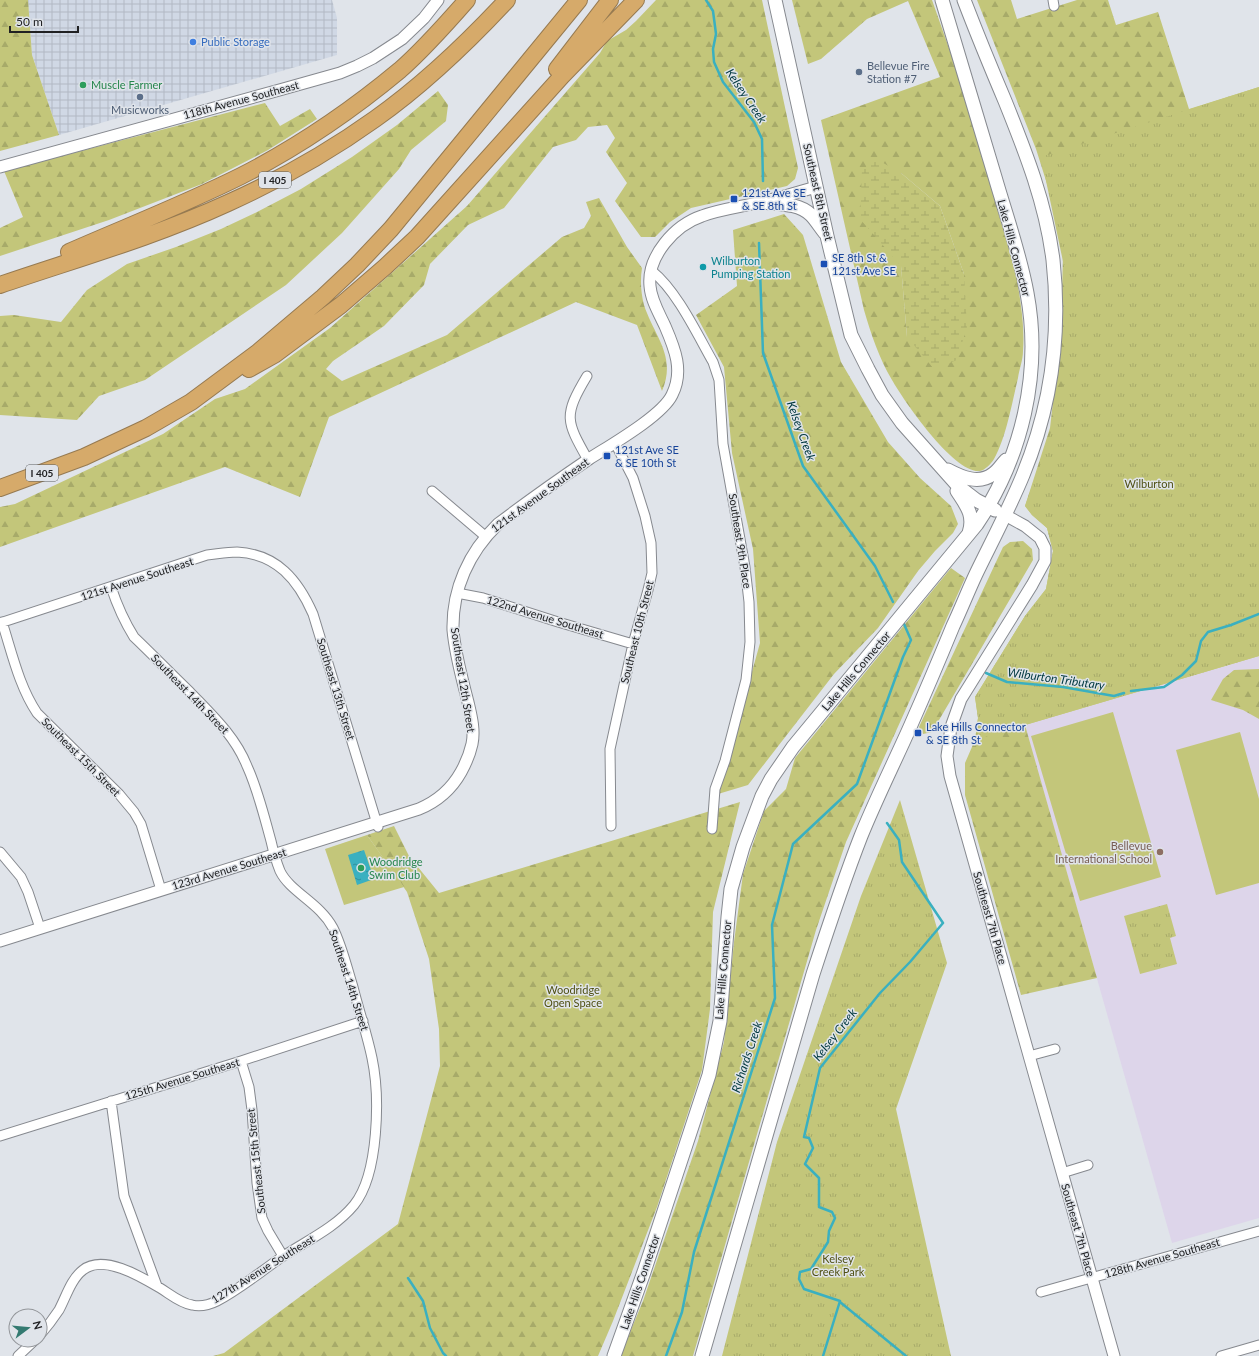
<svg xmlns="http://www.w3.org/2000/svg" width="1259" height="1356" viewBox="0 0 1259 1356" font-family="Lato,sans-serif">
	<defs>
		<pattern id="industrial-grid" width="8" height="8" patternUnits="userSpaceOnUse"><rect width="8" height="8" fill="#d0d8e5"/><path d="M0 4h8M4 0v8" fill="none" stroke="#b2b9c4"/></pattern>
		<pattern id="forest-firs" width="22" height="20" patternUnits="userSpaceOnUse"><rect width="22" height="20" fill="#c3c67a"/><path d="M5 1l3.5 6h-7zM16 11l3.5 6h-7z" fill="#a7aa69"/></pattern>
		<pattern id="wetland-marsh" width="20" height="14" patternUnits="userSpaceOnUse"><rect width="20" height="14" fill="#c3c67a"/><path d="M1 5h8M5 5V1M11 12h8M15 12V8" fill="none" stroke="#a7aa69"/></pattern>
		<pattern id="park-tufts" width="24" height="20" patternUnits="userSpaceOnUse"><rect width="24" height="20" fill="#c3c67a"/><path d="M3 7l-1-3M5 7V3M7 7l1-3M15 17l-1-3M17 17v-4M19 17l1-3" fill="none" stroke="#a7aa69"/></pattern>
		<pattern id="water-ripples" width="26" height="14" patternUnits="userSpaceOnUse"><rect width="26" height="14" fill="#3ab0c0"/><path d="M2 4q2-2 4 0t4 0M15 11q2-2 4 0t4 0" fill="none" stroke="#308f9c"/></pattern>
	</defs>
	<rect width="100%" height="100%" fill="#e0e4ea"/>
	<!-- industrial -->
	<path fill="url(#industrial-grid)" d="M28,0h304l5,18v37l-278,80 -27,-80z"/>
	<!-- education -->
	<path fill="#ddd5ea" d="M1259,656v562l-87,25 -147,-518z"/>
	<!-- forest -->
	<path fill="url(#forest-firs)" fill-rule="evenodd" d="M0,0h28l4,55 27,80 -59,16z
		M656,0h106l36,168 -3,11 -8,7 -96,22 -21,14 -15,15h-14l-26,-36 12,-18 -21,-31 9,-14 -8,-13 -19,2 -12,13 -23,7 -49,61 -36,17 -38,39 -6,21 -40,41 -51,35 -7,8 16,12 105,-46 115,-98 22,-9 7,-12 -5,-14 13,-4 28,49 15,21c-2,13 -1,25 2,37 10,31 33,51 18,86l-25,-66 -61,-23 -247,115 -29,80 -75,-30 -225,80v-40l15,-3 148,-70 52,-35 30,-10 85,-61 137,-122 133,-153 7,-12 19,-11 10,-9z
		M792,0h140l25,71 59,202c4,26 9,52 7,78 0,9 -4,19 -5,27 -6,25 -12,60 -24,81 -3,5 -9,11 -14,12 -26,3 -76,-70 -88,-91 -13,-22 -21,-46 -28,-70l-43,-190 119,-43 -32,-76 -41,18 -46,40 -13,5zM901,173l39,33 24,68 -57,63 -6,-71z
		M977,0h34l6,19 60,-19h31l8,25 42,-13 31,97 70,-22v569l-234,69 72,253 -76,17 -56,-200v-32l10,-23 3,-22 -3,-21 50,-81 21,-27 7,-38 -6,-23 -15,-13 -7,-9 25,-78 11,-96 2,-77 -9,-49 -18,-57z
		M438,91l10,14 -2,16 -35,29 -12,19 -57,64 -56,52 -141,95 -46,16 -22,24 -77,-5v-99l14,-1 47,7 26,-32 40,-26 49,-17 45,-18 36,-17 44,-23 51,-32 45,-32z
		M265,103l15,23 30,-17 7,10 -49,31 -66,34 -93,36 -109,36v-28l23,-11 -19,-46z
		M784,214l19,21 38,127 47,80 32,36 31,28 7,18 -5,9 -18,18 -17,20 -40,57 -44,46 -86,111 -30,9 42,-151 -7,-94 -21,-96 -8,-86 -28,-52 41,-29 -4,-56z
		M1023,541l9,8 1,11 -101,172 -9,2 -4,-7 84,-180 7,-5z
		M951,568l14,10 -119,264 -30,88 -123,426h-73l23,-55 55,-160 26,-99 10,-100 9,-68 21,-63 22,-22 9,-31z
		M1259,669v50l-16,-9 -32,-10 12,-21 11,-9z
		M740,802l-27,110 -3,97 -8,61 -45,137 -44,114 -15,35h-385l11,-3 174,-129 42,-158 -1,-37 -10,-70 -22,-67 -40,-57 27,-9 15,30 30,37z"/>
	<!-- wetland -->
	<path fill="url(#wetland-marsh)" d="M878,160l23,13 39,33 24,68 3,53 -10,33 -23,9 -27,-32 -6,-71 -41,-47 2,-50z"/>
	<!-- park -->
	<path fill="url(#park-tufts)" d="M1259,87v569l-284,84 3,-22 -3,-21 50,-81 21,-27 7,-38 -6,-23 -15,-13 -7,-9 28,-80 15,-61 -3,-94 -24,-114z
		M900,800l47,163 -51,146 55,247h-229l55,-214 84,-246z
		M1167,904l9,32 -6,2 7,26 -37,10 -16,-58z"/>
	<!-- pitch -->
	<path fill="#c3c67a" d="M1113,712l48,165 -81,24 -49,-165z
		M1240,732l19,67v84l-43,12 -40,-145z
		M367,835l37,52 -60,18 -19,-56z"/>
	<!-- water -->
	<path fill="url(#water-ripples)" d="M364,850l10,29 -17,6 -9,-30z"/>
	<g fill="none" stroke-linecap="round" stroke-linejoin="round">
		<!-- stream -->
		<path stroke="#3ab0c0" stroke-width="2.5" d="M706,0l7,11 3,23 -3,15 1,13 9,20 31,40 8,17 1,42
			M759,243l4,110 40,113 72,100 18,36
			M986,673l21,9 56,5 51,9 10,-3
			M1131,691l33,-4 18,-12 14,-14 5,-20 7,-9 23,-7 28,-11
			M408,1278l15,23 7,27 13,25 3,3
			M840,1302l66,54
			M666,1356l16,-44 12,-60 81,-254 -3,-73 21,-81 64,-60 46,-127 8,-17 -7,-16
			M823,1356l17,-55 -36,-12 -5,-10 1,-7 11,-3 17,-27 1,-11 6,-13 -3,-6 -13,-5v-29l-14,-14 8,-16 -4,-10 -5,-1 16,-69 60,-75 30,-31 33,-39 -41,-61 -3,-22 -12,-17"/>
		<defs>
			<path id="minor" d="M1053,0l1,6
				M652,271c25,20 45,63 61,91l6,18 4,64 22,123 4,35 1,40 -4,38 -21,81 -10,28 -3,40
				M587,376c-24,40 -21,45 1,84
				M432,491l53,45
				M457,593l26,5 75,24 75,22
				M2,622c10,31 17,64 35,91l82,81 15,18 7,12 20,66
				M0,623l207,-68c10,-1 20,-3 30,-3 40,2 61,28 76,62l65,213
				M611,826l-1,-77 23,-105 15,-54 4,-17 -1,-30 -6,-27 -12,-38 -18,-35
				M0,852l21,25 7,15 12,36
				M1029,1056l26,-7
				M241,1061l8,26 3,23 5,73 5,35 6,13 15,25
				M111,1101l13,95 33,90
				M0,1136l241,-75 122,-40
				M1062,1173l26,-8
				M1041,1292l218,-61
				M40,1335c7,-8 13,-16 19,-25 7,-13 12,-31 24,-40 20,-16 57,6 77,18 10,6 20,15 32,17 8,2 17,0 25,-4 23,-12 43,-29 65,-44 24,-16 53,-29 72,-52 25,-31 26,-109 18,-147 -5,-24 -13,-47 -19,-71 -6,-19 -11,-41 -20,-59 -13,-25 -43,-36 -53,-57 -4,-10 -7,-21 -9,-30 -7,-25 -13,-51 -24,-75 -12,-30 -35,-51 -57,-74 -19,-18 -37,-37 -56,-55 -10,-16 -17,-32 -23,-50
				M18,1356l17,-16
				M1221,1356l38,-11"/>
			<path id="tertiary" d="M0,167l283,-78 57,-16 17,-7 16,-8 29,-19 22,-21 14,-18
				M1005,515l20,11 15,12 5,10v13l-13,24 -71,114 -10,28 -4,29 3,20 164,580
				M0,941l419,-132c19,-8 32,-19 42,-37 5,-9 9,-19 11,-28 3,-14 -1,-29 -4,-42 -6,-24 -13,-48 -15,-72 -1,-41 16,-78 45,-106 29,-22 60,-44 91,-65 20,-13 73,-43 83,-64 12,-24 3,-46 -7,-69 -6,-13 -14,-26 -15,-40 -3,-30 25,-61 52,-70 19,-7 39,-9 59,-14 19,-4 37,-10 55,-15"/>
			<path id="secondary" d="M775,0l52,236 24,99 17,34 14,26 20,28 57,64 17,13 19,10
				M762,202c16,2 37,1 49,13 5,5 9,12 14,18
				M948,470c13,7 31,15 45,4 5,-3 9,-10 13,-14
				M957,491c9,14 18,24 12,42
				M614,1356l30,-84 65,-197 11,-54 8,-104 3,-28 12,-42 19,-51 9,-17 22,-32 184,-223c45,-67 65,-151 50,-231 -7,-39 -21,-78 -32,-116 -18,-59 -35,-118 -53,-177
				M702,1356l111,-382c15,-46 30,-92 48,-138 15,-37 33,-73 49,-109 15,-34 29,-67 43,-101 8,-17 15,-35 23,-52 16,-33 33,-65 47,-99 28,-68 38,-142 30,-215 -7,-56 -27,-107 -48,-159 -14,-33 -28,-67 -41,-101"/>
			<path id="motorway" d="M557,69l53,-69
				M69,252c57,-25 116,-48 172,-76 55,-28 111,-66 159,-106 24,-21 46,-46 67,-70
				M0,285c76,-26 154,-48 228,-82 51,-23 101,-51 147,-84 48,-34 92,-76 132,-119
				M249,369l25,-14 67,-50 44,-38 32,-30 145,-161 74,-76
				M0,488l84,-31 62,-29 45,-26 66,-49 66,-56 34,-32 34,-36 188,-229"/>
		</defs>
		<!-- minor casing -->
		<use href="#minor" stroke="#86898f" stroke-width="11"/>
		<!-- tertiary casing -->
		<use href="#tertiary" stroke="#86898f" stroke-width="13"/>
		<!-- secondary casing -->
		<use href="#secondary" stroke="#86898f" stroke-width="15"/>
		<!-- motorway casing -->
		<use href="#motorway" stroke="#967a51" stroke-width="18"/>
		<!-- minor -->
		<use href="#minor" stroke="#fff" stroke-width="9"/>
		<!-- tertiary -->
		<use href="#tertiary" stroke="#fff" stroke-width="11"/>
		<!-- secondary -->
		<use href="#secondary" stroke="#fff" stroke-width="13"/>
		<!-- motorway -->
		<use href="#motorway" stroke="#d6aa6a" stroke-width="16"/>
	</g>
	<!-- markers -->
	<circle fill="#3f7fe0" stroke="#e0e4ea" stroke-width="1.5" cx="193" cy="42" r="4"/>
	<g fill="#5c6f8a" stroke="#e0e4ea" stroke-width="1.5">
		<circle cx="859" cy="72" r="4"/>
		<circle cx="140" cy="97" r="4"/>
	</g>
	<g fill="#2e9e5b" stroke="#e0e4ea" stroke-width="1.5">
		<circle cx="83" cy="85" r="4"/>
		<circle cx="361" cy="868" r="4"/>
	</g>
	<g fill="#1a4fb4" stroke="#e0e4ea" stroke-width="1.5">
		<rect x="730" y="195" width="8" height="8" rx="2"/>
		<rect x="820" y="260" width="8" height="8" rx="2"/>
		<rect x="603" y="452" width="8" height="8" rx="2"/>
		<rect x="914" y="729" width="8" height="8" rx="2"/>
	</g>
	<circle fill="#0f9aa8" stroke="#e0e4ea" stroke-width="1.5" cx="703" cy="267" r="4"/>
	<circle fill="#8d6e63" stroke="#e0e4ea" stroke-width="1.5" cx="1160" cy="852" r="4"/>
	<g text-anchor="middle" stroke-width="3" stroke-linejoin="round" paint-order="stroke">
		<!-- shield labels -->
		<g fill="#e0e4ea" stroke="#5a5c5f" stroke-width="1">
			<rect x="259" y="172" width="32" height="16" rx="3"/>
			<rect x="26" y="465" width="32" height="16" rx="3"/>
		</g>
		<g font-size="10" font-weight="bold" fill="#202123">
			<text x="275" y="184">I 405</text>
			<text x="42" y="477">I 405</text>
		</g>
		<!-- shop labels -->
		<g font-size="11" fill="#366cbe" stroke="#e0e4ea" text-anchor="start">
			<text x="201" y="46">Public Storage</text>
		</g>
		<!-- service labels -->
		<g font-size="11" fill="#4e5e75" stroke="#e0e4ea" text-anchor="start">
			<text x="867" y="70">Bellevue Fire<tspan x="867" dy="13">Station #7</tspan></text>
			<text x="140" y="114" text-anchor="middle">Musicworks</text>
		</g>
		<!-- leisure labels -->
		<g font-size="11" fill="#27864d" stroke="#e0e4ea" text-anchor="start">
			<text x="91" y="89">Muscle Farmer</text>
			<text x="369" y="866">Woodridge<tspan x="369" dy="13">Swim Club</tspan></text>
		</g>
		<!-- street labels -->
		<g font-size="11" fill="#202123" stroke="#e0e4ea">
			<text transform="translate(241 100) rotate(-15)" y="4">118th Avenue Southeast</text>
			<text transform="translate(818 192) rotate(77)" y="4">Southeast 8th Street</text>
			<text transform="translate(1014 248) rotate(75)" y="4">Lake Hills Connector</text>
			<text transform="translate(540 495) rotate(-36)" y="4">121st Avenue Southeast</text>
			<text transform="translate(740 541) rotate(81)" y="4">Southeast 9th Place</text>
			<text transform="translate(137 579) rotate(-18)" y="4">121st Avenue Southeast</text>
			<text transform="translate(545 617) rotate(17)" y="4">122nd Avenue Southeast</text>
			<text transform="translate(637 632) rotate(-76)" y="4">Southeast 10th Street</text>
			<text transform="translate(856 671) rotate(-50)" y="4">Lake Hills Connector</text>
			<text transform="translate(463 680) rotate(81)" y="4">Southeast 12th Street</text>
			<text transform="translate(336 689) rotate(73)" y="4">Southeast 13th Street</text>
			<text transform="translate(190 694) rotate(46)" y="4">Southeast 14th Street</text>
			<text transform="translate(81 757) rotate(45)" y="4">Southeast 15th Street</text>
			<text transform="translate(229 869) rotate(-17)" y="4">123rd Avenue Southeast</text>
			<text transform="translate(990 918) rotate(74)" y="4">Southeast 7th Place</text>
			<text transform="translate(723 970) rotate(-85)" y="4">Lake Hills Connector</text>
			<text transform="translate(349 980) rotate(72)" y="4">Southeast 14th Street</text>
			<text transform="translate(182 1079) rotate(-17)" y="4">125th Avenue Southeast</text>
			<text transform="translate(256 1161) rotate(-96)" y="4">Southeast 15th Street</text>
			<text transform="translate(1078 1230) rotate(74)" y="4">Southeast 7th Place</text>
			<text transform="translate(1162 1258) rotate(-16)" y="4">128th Avenue Southeast</text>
			<text transform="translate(263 1269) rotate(-32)" y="4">127th Avenue Southeast</text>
			<text transform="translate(640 1282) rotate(-71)" y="4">Lake Hills Connector</text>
		</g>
		<!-- transit labels -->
		<g font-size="11" fill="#164399" stroke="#e0e4ea" text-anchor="start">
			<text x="742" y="197">121st Ave SE<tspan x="742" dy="13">&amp; SE 8th St</tspan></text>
			<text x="832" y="262">SE 8th St &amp;<tspan x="832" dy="13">121st Ave SE</tspan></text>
			<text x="615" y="454">121st Ave SE<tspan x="615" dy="13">&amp; SE 10th St</tspan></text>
			<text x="926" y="731">Lake Hills Connector<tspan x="926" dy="13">&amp; SE 8th St</tspan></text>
		</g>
		<!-- culture labels -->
		<g font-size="11" fill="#0d838f" stroke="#e0e4ea" text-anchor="start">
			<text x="711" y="265">Wilburton<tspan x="711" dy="13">Pumping Station</tspan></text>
		</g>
		<!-- park labels -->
		<g font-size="11" fill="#4f5013" stroke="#e0e4ea">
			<text x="1149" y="488">Wilburton</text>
			<text x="573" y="994">Woodridge<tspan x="573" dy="13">Open Space</tspan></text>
			<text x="838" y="1263">Kelsey<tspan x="838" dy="13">Creek Park</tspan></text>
		</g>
		<!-- education labels -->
		<g font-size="11" fill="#785e54" stroke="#e0e4ea" text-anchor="end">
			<text x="1152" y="850">Bellevue<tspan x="1152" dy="13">International School</tspan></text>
		</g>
		<!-- water labels -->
		<g font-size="12" font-style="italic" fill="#00383f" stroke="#e0e4ea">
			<text transform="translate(746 96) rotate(56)" y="4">Kelsey Creek</text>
			<text transform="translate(801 431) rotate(70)" y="4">Kelsey Creek</text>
			<text transform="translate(1056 679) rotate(8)" y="4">Wilburton Tributary</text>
			<text transform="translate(835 1035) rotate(-52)" y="4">Kelsey Creek</text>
			<text transform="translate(747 1057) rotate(-72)" y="4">Richards Creek</text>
		</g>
	</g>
	<!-- north arrow -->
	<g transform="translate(28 1328) rotate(74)"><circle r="19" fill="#e0e4ea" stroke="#93969a"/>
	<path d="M0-3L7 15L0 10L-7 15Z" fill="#347a71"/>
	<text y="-6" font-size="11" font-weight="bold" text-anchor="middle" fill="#202123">N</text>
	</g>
	<!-- scale -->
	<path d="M10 26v6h68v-6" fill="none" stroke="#202123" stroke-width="2"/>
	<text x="16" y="26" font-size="12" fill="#202123" stroke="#e0e4ea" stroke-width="3" paint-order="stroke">50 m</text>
</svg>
